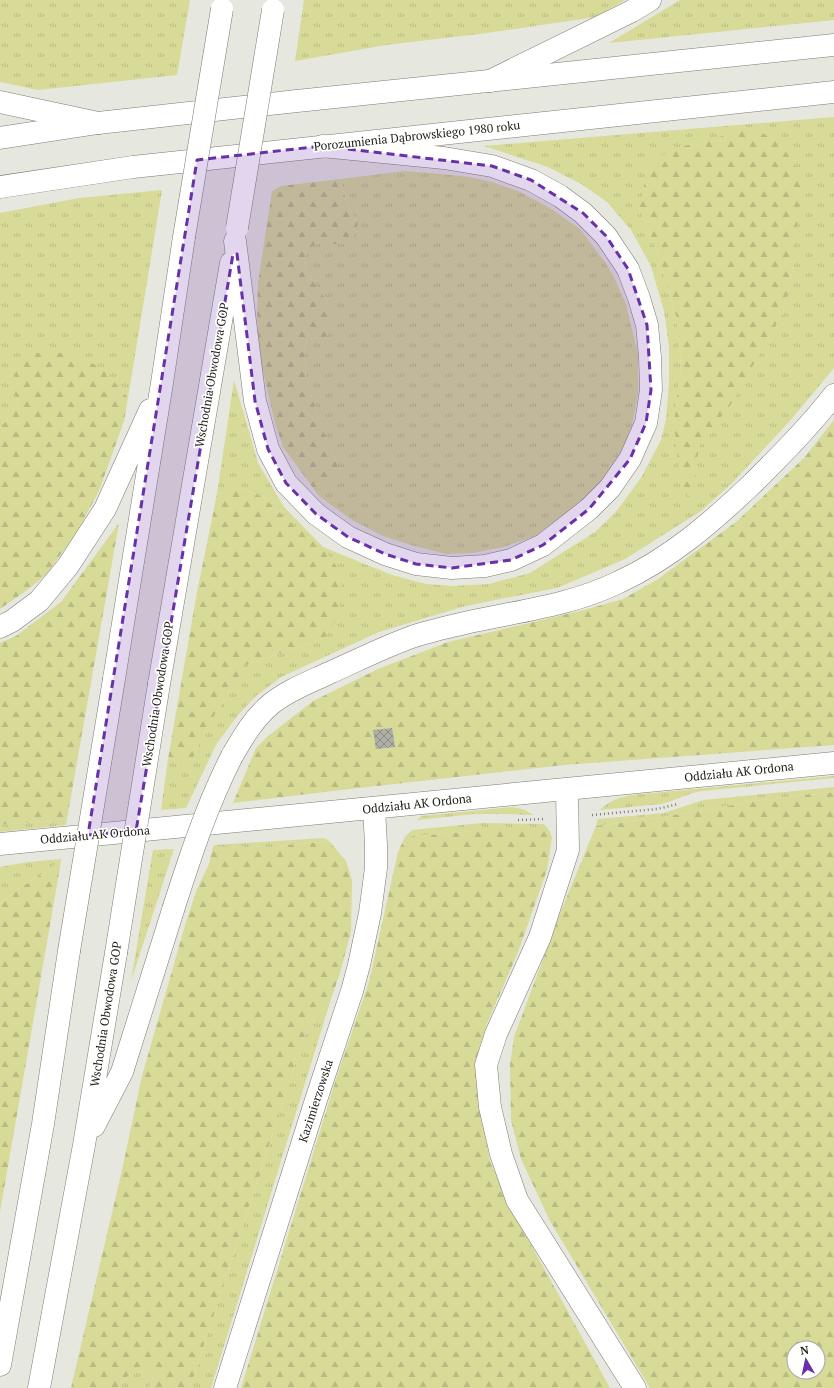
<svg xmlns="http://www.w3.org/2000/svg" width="834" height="1388" viewBox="0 0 834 1388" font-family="'PT Serif',serif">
	<defs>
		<pattern id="grass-tufts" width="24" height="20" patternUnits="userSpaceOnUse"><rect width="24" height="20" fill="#d8da98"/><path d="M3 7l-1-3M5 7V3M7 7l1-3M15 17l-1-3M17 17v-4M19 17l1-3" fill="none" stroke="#b9bb83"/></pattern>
		<pattern id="forest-firs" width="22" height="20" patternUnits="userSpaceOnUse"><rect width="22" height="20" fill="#d8da98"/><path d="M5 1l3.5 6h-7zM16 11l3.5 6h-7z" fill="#b9bb83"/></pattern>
		<pattern id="building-cross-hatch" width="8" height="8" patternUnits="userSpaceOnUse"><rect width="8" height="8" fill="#aeaea7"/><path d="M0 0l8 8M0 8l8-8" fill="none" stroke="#8d8d87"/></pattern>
	</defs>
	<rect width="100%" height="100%" fill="#e6e7de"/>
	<!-- grass -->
	<path fill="url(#grass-tufts)" fill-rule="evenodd" d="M0,0h190l-13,75 -139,15 -38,-8z
		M304,0h321l-30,17 -108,16 -101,12 -91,16z
		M680,0h154v20l-225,23z
		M834,117v251l-45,54 -58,62 -30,27 -76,48 -68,29 -57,11 -38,8 -83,25 -98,45 -25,19 -17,18 -22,29 -31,65 -25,2 7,-51 22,4 19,-39 37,-59 78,-27 -34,-116 -27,-25 -24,-9 -22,6 17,-114 24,83 26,44 39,40 69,28 34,9 27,2 36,-2 41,-11 65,-41 20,-19 26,-35 20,-38 5,-21 3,-36v-36l-5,-36 -13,-45 -20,-36 -24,-28 -24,-17 -35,-18 -64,-21zM639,208l155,57 -11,47 -51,90 -33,44 -7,53 -18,-76 7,-57 -4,-47 -19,-66z
		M405,171l36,3 29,3 22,5 26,9 32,17 30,21 25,33 9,15 12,27 12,50v40l-6,31 -8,23 -9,16 -29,35 -51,37 -31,11 -31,6 -27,1 -32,-8 -31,-10 -31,-16 -33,-24 21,-24 -23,-57 -11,-39 -2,-28 3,-9 16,-1 12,-23 -14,-23 -13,-17 -4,-14 3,-12 10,-6 28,1 13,-21 -11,-19 -7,-25z
		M162,190l-34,208 -21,-25 -95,12 6,19 -15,21 -3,2v-214l79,-15z
		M834,776v2l-132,13c-14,2 -27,10 -41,13l-61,6c9,-9 20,-13 32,-15z
		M834,787v5l-72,8 -100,17 -66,9 2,-7 66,-6 39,-13z
		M513,807l12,3 8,5 -28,-1h-31l-57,6 4,-4z
		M67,819l-1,6 -66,7v-7z
		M482,823l62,1 5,6h-63l-81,7 7,-7z
		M324,838l5,3 -62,6 -30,-1 -24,1 1,-2z
		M174,849l-43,132 22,-131z
		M61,859v2l-39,26 -22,17v-37l28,-5z
		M331,999l-120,389h-21l117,-360z
		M146,1369l8,6 -5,13h-28l3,-10z"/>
	<!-- forest -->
	<path fill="url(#forest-firs)" fill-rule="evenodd" d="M753,128l26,14 22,32 -7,91 -11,47 -51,91 -33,43 -6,53 -11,-9 -2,-7 -6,-60 7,-57 -4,-47 -19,-66 -19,-45 10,-45 24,-14z
		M340,179l7,25 11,19 -3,12 -10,9h-28l-10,5 -3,12 4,14 13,17 14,23 -6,19 -6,4 -16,1 -3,9 2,28 11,39 23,57 -21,24 -36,-49 -8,-24 -15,-64 -3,-42 1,-34 14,-92 9,-5z
		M34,353h31l29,11 13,9 21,25 -4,23 -25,70 -22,41 -31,43 -23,18 -23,16v-182l3,-2 15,-21 -6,-19 4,-14z
		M834,420v325l-270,20 -223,25 -108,13 23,-55 11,-11 46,-36 65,-32 70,-27 136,-32 39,-11 35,-20 78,-57 68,-64z
		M239,488l24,9 27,25 33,25 19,27 -3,42 -15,22 -78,27 -37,59 -19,40 -22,-5 29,-167 20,-98z
		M119,523l-52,296 -67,6v-182l16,-7 45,-34z
		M834,792v596h-184l-100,-167 -29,-62 -10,-39 -1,-55 4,-28 47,-126 35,-85 66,-9 100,-17zM794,1348h24v24h-24z
		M486,830h63l3,7 -5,33 -29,82 -32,74 -8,47 4,46 8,42 19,44 101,183h-369l95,-309 33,-97 29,-130 7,-15z
		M329,841l17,20 6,19 -1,52 -11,41 -9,26 -24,29 -117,360h-41l5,-13 -8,-6 -22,9 -3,10h-50l51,-218 20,-94 44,-154 11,-33 12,-25 4,-17 24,-1 30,1z
		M61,861l-6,35 -55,316v-308l22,-17z"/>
	<!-- building -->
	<path fill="url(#building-cross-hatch)" d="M392,728l3,19 -19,2 -3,-19z"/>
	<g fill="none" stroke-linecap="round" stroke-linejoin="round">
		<defs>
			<path id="minor" d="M567,789l1,61 -28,87 -44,97 -10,31 4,42 11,47 16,46 118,188
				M0,844l834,-81
				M225,1388l91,-288 36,-109 7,-26 11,-52 6,-45v-23l-2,-37"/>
			<path id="major" d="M0,138l98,-15 199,-22 537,-56
				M0,187l133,-20 701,-75"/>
			<path id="highway" d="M490,81l142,-70 18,-11
				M0,102l98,21
				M235,241l20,160 13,48 18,34 30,31 32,23 37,17 31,10 36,4 33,-2 26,-6 32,-15 46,-36 21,-21 20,-29 16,-36 5,-33 -1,-33 -3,-32 -8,-27 -11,-29 -22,-33 -23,-23 -23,-17 -29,-16 -39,-14 -48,-8 -122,-12
				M0,627l12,-6 27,-20 29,-35 37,-57 45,-99
				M114,679l48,-296 22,-146
				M159,684l72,-421
				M232,756c11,-19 22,-38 39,-52 17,-14 39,-22 58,-31 27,-12 53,-25 80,-35 19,-7 40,-11 60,-16 51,-11 103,-17 150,-40 52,-24 93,-60 134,-99 29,-29 56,-56 81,-88
				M94,1126l28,-54 51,-162
				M0,1365l43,-241 26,-173
				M39,1388l45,-243 32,-192"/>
		</defs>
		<!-- minor casing -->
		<use href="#minor" stroke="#7c7c75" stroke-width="23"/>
		<!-- major casing -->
		<use href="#major" stroke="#7c7c75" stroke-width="23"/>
		<!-- highway casing -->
		<use href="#highway" stroke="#7c7c75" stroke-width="23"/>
		<!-- path -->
		<path stroke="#7e7f79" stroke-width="2.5" stroke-dasharray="1 3" stroke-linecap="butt" d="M592,815l65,-6 21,-5
			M518,820l25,-1"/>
		<!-- minor -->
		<use href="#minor" stroke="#fff" stroke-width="22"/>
		<!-- major -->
		<use href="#major" stroke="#fff" stroke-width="22"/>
		<!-- highway -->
		<use href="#highway" stroke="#fff" stroke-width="22"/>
		<defs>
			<path id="highway-bridge" d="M237,228l36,-218
				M184,237l38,-228
				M173,910c17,-53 34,-105 59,-154
				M69,951l45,-272
				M116,953l43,-269"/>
		</defs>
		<!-- highway-bridge casing -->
		<use href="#highway-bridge" stroke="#7c7c75" stroke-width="23" stroke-linecap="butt"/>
		<!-- highway-bridge -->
		<use href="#highway-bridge" stroke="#fff" stroke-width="22"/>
	</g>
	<!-- marked area -->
	<path fill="#6831a8" fill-opacity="0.2" stroke="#6831a8" stroke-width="3" stroke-dasharray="8 5" stroke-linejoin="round" d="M322,146l170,20 39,14 52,33 23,23 22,33 19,56 4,65 -5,33 -16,36 -41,50 -46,36 -32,15 -59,8 -36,-4 -31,-10 -37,-17 -32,-23 -30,-31 -18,-34 -13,-48 -18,-147h-4l-97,577 -48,4 109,-675z"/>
	<g text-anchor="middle" stroke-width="3.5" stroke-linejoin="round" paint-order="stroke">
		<!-- street labels -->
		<g font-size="12" fill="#21211e" stroke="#fffffe">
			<text transform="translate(417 136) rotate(-6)" y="4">Porozumienia Dąbrowskiego 1980 roku</text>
			<text transform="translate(212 375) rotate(-80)" y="4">Wschodnia Obwodowa GOP</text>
			<text transform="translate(158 694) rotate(-81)" y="4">Wschodnia Obwodowa GOP</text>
			<text transform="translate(739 772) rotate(-6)" y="4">Oddziału AK Ordona</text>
			<text transform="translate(417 804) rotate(-6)" y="4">Oddziału AK Ordona</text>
			<text transform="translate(95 835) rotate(-5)" y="4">Oddziału AK Ordona</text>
			<text transform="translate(106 1014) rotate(-81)" y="4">Wschodnia Obwodowa GOP</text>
			<text transform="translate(316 1101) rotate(-72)" y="4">Kazimierzowska</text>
		</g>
	</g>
	<!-- north arrow -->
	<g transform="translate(806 1360) rotate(351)"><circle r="19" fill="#fffffe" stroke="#a6a6a4"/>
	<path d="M0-3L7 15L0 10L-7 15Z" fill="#6831a8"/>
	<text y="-6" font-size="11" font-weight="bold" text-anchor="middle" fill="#21211e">N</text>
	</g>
</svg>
